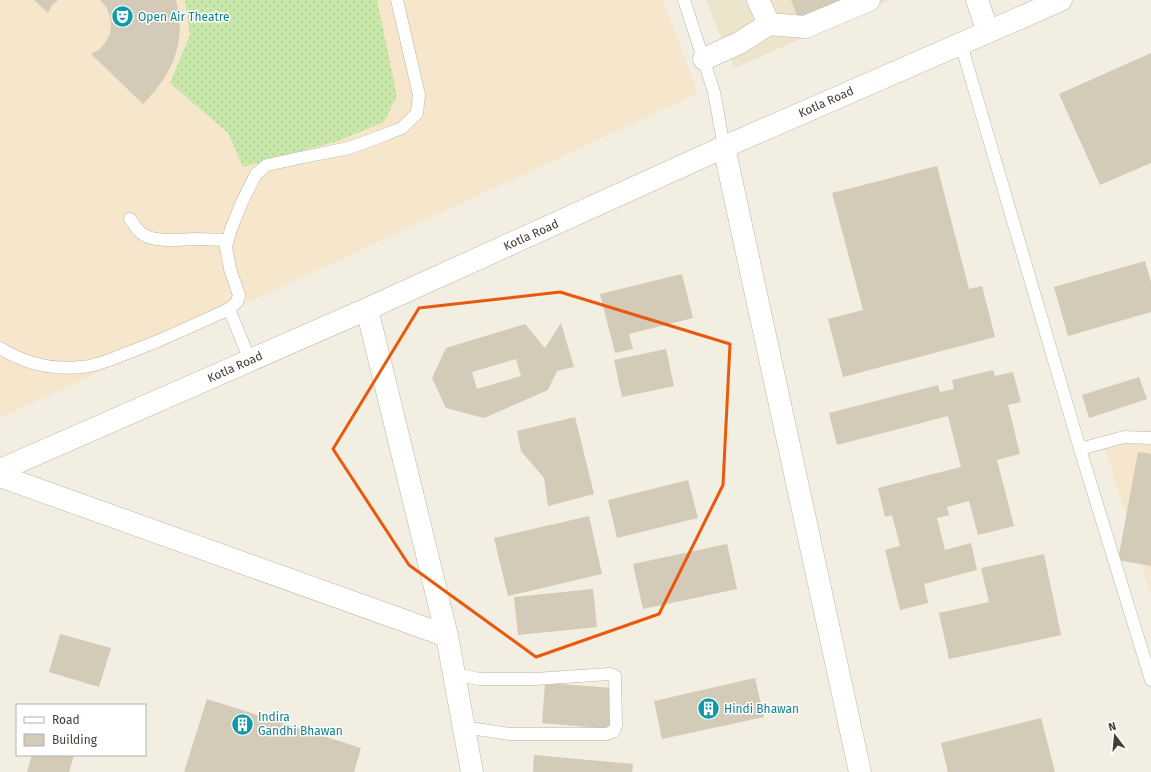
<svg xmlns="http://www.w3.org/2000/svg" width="1151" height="772" viewBox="0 0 1151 772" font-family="'Fira Sans',sans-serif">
	<defs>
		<pattern id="grass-dots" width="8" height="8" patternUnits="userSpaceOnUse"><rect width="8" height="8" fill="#c8e8a9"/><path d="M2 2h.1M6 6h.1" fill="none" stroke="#adc892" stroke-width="1.8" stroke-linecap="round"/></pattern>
	</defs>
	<rect width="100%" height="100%" fill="#f2eee2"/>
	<!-- commercial -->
	<path fill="#f6e6cb" d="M0,0h663l35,93 -698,325z
		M1151,428v167l-46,-147z"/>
	<!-- education -->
	<path fill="#ece4cb" d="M706,0h184l-156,68z"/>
	<!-- grass -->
	<path fill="url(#grass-dots)" d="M185,0h192l20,96 -13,26 -46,19 -95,26 -15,-34 -58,-50 20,-48z"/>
	<!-- building -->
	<path fill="#d3cab7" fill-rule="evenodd" d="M34,0h24l-6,5 -4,8z
		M100,0h76l2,10 2,18 -2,17 -5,17 -8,15 -10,14 -12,13 -52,-50 8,-4 6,-7 5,-9 1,-9 -1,-9 -4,-9z
		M791,0h51l-44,18z
		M1151,53v110l-51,22 -41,-91z
		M937,166l32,123 13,-3 13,51 -152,40 -15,-58 35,-9 -31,-117z
		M1145,261l6,21v30l-83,24 -14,-49z
		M682,274l11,44 -64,16 4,15 -18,4 -15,-59z
		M561,323l13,44 -17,4 -9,19 -64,28 -38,-10 -14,-30 14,-30 79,-24 20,24zM516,359l5,17 -44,13 -5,-17z
		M666,349l8,37 -52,11 -8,-37z
		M993,370l2,6 18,-4 8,30 -13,3 12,49 -23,6 17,66 -36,9 -9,-34 -22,6 2,8 -12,3 8,32 26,-7 6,27 -53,14 4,19 -28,7 -15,-60 15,-4 -8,-31 -7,2 -7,-29 83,-21 -13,-51 -111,29 -8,-32 109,-28 2,7 14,-3 -2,-9z
		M1139,377l8,22 -58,19 -7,-23z
		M575,417l19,77 -46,12 -4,-28 -23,-27 -4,-20z
		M1138,452l13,2v112l-33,-6z
		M688,480l10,38 -81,20 -9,-38z
		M589,516l13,58 -94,22 -14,-58z
		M727,544l10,45 -94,20 -10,-45z
		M1044,554l17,81 -112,24 -10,-46 50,-11 -8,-34z
		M593,589l4,38 -79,8 -4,-38z
		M60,634l51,14 -12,39 -50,-15z
		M755,678l9,39 -102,22 -8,-38z
		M545,683l69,5 -4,41 -68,-6z
		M207,699l154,49 -7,24h-170z
		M1041,718l14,54h-107l-7,-29z
		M32,755h42l-5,17h-42z
		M534,755l99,9 -1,8h-99z"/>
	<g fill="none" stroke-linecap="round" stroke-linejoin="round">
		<defs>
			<path id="service" d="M684,0l30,92 10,55
				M961,44l119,405 71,231
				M130,219c4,5 8,13 14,16 14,8 38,4 53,4 10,0 21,1 31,1
				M229,309l21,51
				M0,348c24,15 53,22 82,19 14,-1 28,-7 40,-12 37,-13 72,-30 107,-46l8,-7 2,-7 -9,-26 -4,-22 5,-18 11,-27 14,-28 11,-9 32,-7 50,-10 30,-11 23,-9 15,-15 2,-18 -22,-95
				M1080,449l44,-12 27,1
				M454,674l25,5h56l75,-5 5,2 1,49 -2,6 -7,3h-97l-47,-7"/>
			<path id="minor" d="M758,0l11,24 36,3 64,-27
				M977,0l11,32
				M704,59l35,-16 30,-19
				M724,147l136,625
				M367,309l80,327 25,136
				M0,470l367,-161 357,-162 337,-147
				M0,476l447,160"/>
		</defs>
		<!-- service casing -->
		<use href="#service" stroke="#bdb6a5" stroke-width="13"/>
		<!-- minor casing -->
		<use href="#minor" stroke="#bdb6a5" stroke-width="23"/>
		<!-- service -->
		<use href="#service" stroke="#fff" stroke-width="12"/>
		<!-- minor -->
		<use href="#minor" stroke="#fff" stroke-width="22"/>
	</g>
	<!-- marked area -->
	<path fill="none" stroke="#e8590c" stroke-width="3" stroke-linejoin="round" d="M560,292l170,52 -7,141 -64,129 -123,43 -127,-92 -76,-116 86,-141z"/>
	<!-- icons -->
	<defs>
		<symbol id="theatre-disc" viewBox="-11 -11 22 22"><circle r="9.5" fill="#0f9aa8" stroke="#fff"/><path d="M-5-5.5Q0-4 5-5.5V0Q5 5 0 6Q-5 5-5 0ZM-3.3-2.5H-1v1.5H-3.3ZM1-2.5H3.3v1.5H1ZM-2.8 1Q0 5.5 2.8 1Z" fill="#fff"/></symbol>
		<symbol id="building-disc" viewBox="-11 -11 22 22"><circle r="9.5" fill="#0f9aa8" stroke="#fff"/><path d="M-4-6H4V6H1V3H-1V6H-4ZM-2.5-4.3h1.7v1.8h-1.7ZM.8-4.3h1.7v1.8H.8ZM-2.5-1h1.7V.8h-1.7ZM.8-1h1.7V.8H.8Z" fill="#fff"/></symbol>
	</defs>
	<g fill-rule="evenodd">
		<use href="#theatre-disc" x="110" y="4" width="25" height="25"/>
		<use href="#building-disc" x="696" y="696" width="25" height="25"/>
		<use href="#building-disc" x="230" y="712" width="25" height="25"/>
	</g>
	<g text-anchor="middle" stroke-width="3" stroke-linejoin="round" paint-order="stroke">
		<!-- culture labels -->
		<g font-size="12" fill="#0d838f" stroke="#fff" text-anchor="start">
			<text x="138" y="21">Open Air Theatre</text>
			<text x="724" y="713">Hindi Bhawan</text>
			<text x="258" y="721">Indira<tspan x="258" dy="14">Gandhi Bhawan</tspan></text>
		</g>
		<!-- street labels -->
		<g font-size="12" fill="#433e33" stroke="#fff">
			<text transform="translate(826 102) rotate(-24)" y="4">Kotla Road</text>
			<text transform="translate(531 235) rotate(-24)" y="4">Kotla Road</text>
			<text transform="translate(235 367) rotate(-24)" y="4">Kotla Road</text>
		</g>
	</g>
	<!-- legend -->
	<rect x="16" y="704" width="130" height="52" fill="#ffffff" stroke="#b4b2ad"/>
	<rect x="24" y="717" width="20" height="6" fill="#ffffff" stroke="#b4b2ad"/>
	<text x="52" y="724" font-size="12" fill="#433e33">Road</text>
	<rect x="24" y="734" width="20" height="12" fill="#d3cab7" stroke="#b4b2ad"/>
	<text x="52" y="744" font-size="12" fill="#433e33">Building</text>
	<!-- north arrow -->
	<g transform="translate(1115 736) rotate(344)" stroke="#ffffff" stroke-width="3" paint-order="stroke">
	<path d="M0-3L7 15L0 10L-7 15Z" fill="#433e33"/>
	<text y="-6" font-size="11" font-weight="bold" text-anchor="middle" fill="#433e33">N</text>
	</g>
</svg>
